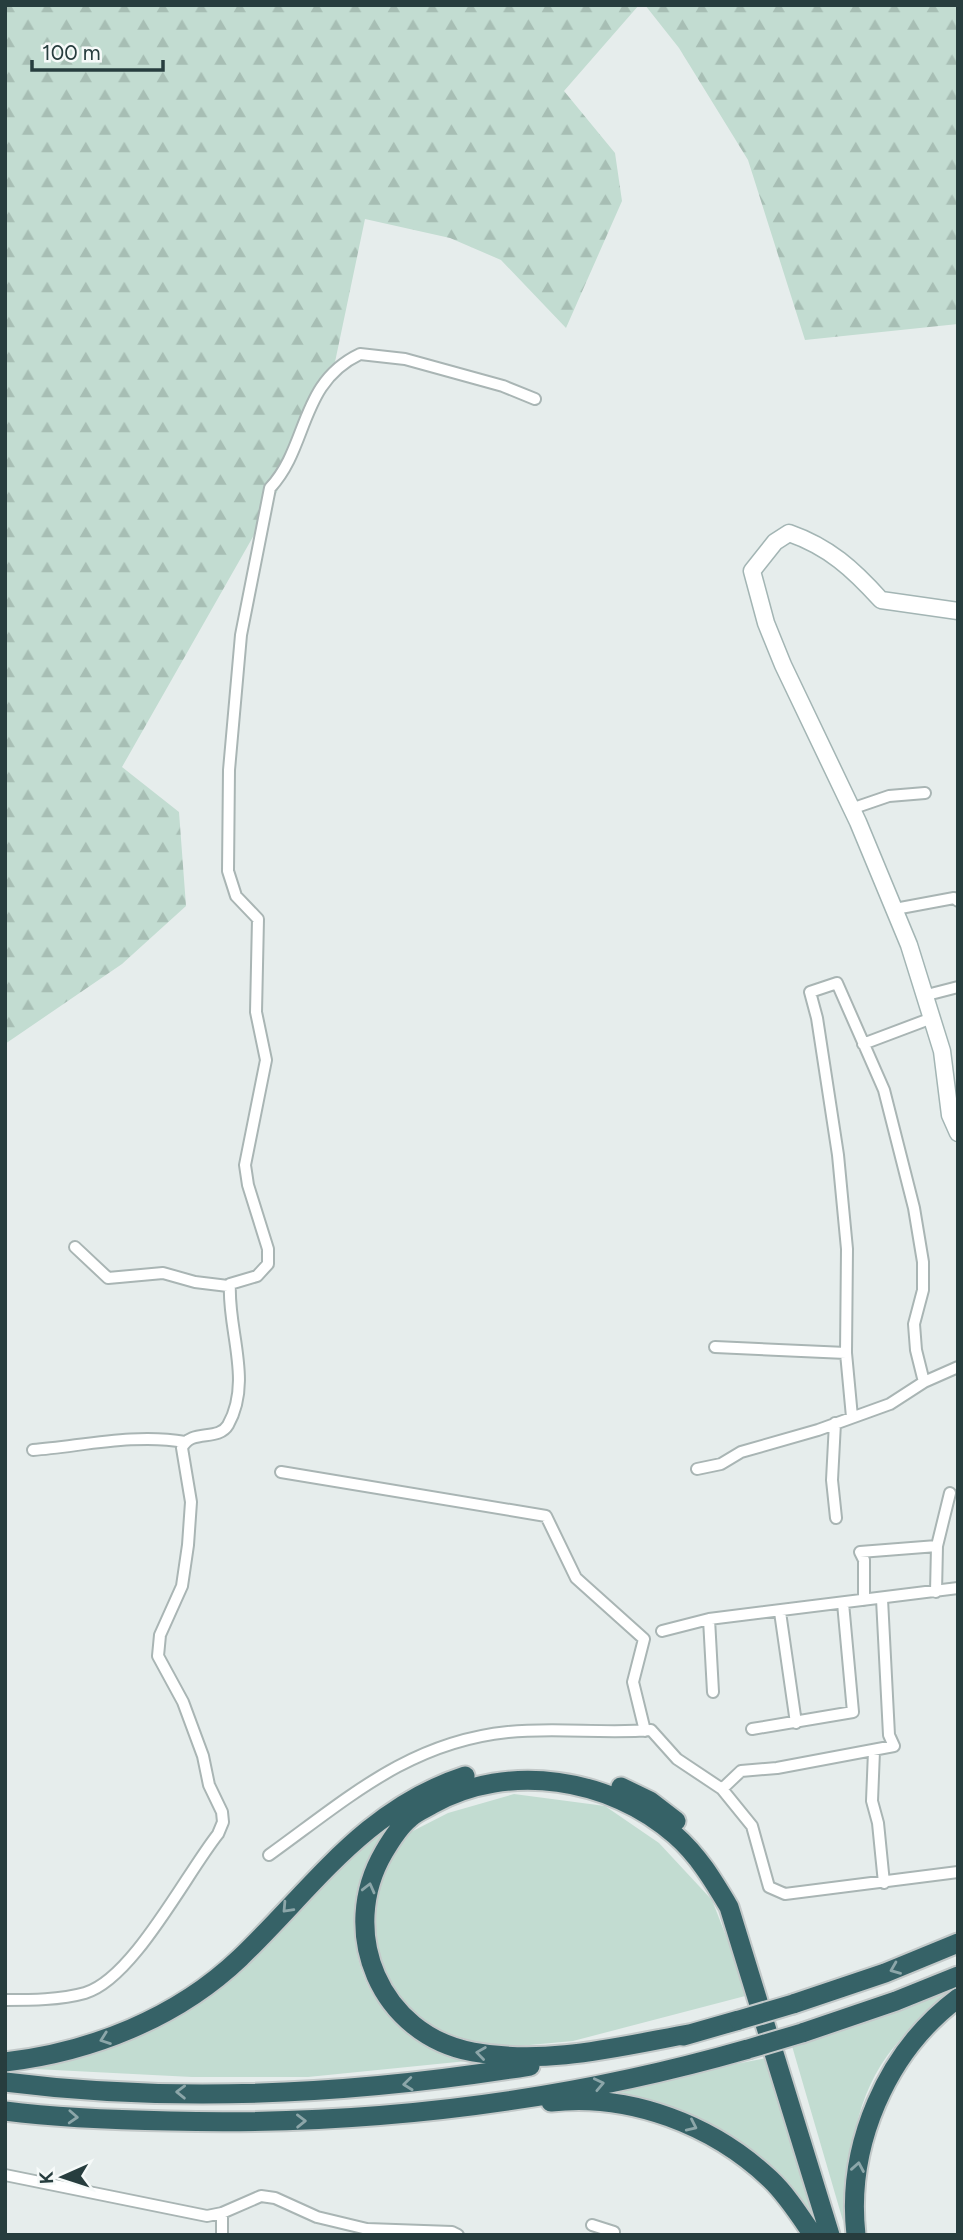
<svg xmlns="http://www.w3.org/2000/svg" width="963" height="2240" viewBox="0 0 963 2240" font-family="Figtree,sans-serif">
	<defs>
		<pattern id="forest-firs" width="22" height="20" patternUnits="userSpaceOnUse" patternTransform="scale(1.75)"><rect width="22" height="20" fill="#c2dcd1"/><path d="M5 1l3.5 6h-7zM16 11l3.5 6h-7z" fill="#a7beb4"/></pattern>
	</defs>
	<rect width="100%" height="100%" fill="#e6edec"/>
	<!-- green -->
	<path fill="#c2dcd1" d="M514,1794l91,12 54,37 53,57 37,95 -176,46 -77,7 -44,-9 -33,-22 -22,-21 -17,-27 -8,-72 33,-62 43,-22z
		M418,1804c-12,12 -28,24 -38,38 -35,49 -36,132 11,174 25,23 54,33 86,44l-169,17h-116l-177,-9 129,-38 215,-182z
		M955,1985c-22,23 -49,45 -68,71 -35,49 -38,107 -44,165l-51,-175z
		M767,2058l55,177 -86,-94 -48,-28 -86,-23z"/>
	<!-- forest -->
	<path fill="url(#forest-firs)" d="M5,5h634l-75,86 51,62 7,48 -56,127 -65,-68 -51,-22 -85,-19 -30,143 -64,143 -149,262 57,45 7,94 -64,58 -117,80z
		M645,5h313v319l-153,16 -57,-180 -69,-112z"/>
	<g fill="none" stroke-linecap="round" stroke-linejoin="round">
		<defs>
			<path id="street" d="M851,809l38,-13 36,-3
				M895,909l59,-11 4,3
				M927,995l31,-8
				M863,1044l69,-26
				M75,1247l33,31 55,-5 32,9 33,4 2,-2
				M715,1347l131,6
				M852,1417l-6,-64 1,-104 -9,-94 -21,-137 -7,-26 27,-9 47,107 30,118 9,54v28l-9,34 2,26 8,32
				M835,1423l-3,57 4,38
				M33,1450c49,-4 103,-17 152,-8
				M697,1469l24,-5 20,-12 77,-22 72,-26 34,-22 34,-15
				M281,1472l265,44 30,62 68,61 -11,43 12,49
				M936,1592l1,-46 13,-53
				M864,1600v-40l-4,-8 77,-6
				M780,1612l16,111
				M709,1619l4,73
				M662,1631l47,-12 249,-31
				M752,1729l101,-17 -10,-109
				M874,1751l-2,50 6,22 6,60
				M722,1789l19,-18 36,-3 117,-22 -5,-11 -7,-136
				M269,1855c78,-56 140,-113 239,-123 47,-5 96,2 143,-2l26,29 45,30 30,37 17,61 16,7 173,-22
				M5,2000c26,0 55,0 80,-7 48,-14 101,-119 133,-159l5,-12 -1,-10 -13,-27 -6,-29 -20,-54 -25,-46 2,-21 22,-49 6,-41 3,-43 -9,-54c9,-20 36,-6 46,-23 25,-44 -1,-96 2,-141l27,-8 11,-12v-15l-20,-64 -3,-20 21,-105 -10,-48 2,-93 -22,-23 -8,-25 1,-101 12,-135 29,-147c39,-42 29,-105 90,-134l45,5 98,27 32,13
				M5,2175l202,41 15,-3 39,-17 14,2 42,19 50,12 85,3 6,3
				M592,2225l22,7 -1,3
				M222,2235v-22"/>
			<path id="secondary" d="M958,611l-77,-11c-28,-31 -52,-53 -92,-67l-14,9 -23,29 14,52 17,42 75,157 51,123 33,106 8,64 8,18"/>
			<path id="highway" d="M621,1787l29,14 26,20
				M793,2004l92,-31 73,-30
				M694,2033c-73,13 -147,33 -221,19 -93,-17 -136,-120 -89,-200 7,-12 16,-26 26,-34 6,-6 15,-9 23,-14 75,-42 178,-26 242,31 23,20 38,45 54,72l101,328
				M802,2033l94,-32 62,-25
				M683,2036l56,-16
				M5,2062c86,-10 172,-44 235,-104 73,-70 124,-149 225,-182
				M5,2082c174,22 353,12 525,-16
				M551,2102c79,-9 162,23 219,77 17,16 30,37 43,56
				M5,2111c55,7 110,9 165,10 195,5 390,-18 578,-72
				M856,2235c-10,-89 30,-183 102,-237"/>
		</defs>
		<!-- street casing -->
		<use href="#street" stroke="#a9b5b4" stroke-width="14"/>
		<!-- secondary casing -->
		<use href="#secondary" stroke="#a3b5b4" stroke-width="19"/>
		<!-- highway casing -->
		<use href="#highway" stroke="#c3c9c9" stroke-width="23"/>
		<!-- street -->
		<use href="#street" stroke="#fff" stroke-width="10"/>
		<!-- secondary -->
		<use href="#secondary" stroke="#fff" stroke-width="16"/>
		<!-- highway -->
		<use href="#highway" stroke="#366267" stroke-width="19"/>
		<defs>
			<path id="highway-bridge" d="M739,2020l54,-16
				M748,2049l54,-16"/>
		</defs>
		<!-- highway-bridge casing -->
		<use href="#highway-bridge" stroke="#c3c9c9" stroke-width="23" stroke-linecap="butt"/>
		<!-- highway-bridge -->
		<use href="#highway-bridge" stroke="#366267" stroke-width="19"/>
	</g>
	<!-- one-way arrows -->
	<defs><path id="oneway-chevron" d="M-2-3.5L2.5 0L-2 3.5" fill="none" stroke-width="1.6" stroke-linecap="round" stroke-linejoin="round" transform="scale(1.75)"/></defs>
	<g stroke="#8ca6a9">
		<use href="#oneway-chevron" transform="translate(369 1888) rotate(-76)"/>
		<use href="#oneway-chevron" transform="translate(287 1908) rotate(133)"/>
		<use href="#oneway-chevron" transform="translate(895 1969) rotate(158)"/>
		<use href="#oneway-chevron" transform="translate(105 2039) rotate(160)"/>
		<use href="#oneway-chevron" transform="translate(481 2053) rotate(-172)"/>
		<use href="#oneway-chevron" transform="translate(408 2084) rotate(174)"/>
		<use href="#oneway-chevron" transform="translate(599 2084) rotate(-12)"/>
		<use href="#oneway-chevron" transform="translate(181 2092) rotate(-179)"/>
		<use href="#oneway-chevron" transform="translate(73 2117) rotate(3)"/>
		<use href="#oneway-chevron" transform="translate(301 2121) rotate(-1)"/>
		<use href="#oneway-chevron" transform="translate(692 2126) rotate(25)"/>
		<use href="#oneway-chevron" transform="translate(858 2167) rotate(-80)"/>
	</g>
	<!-- border -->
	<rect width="963" height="2240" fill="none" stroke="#273d3e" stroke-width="14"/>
	<!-- north arrow -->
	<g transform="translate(63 2177) rotate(267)" stroke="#f6faf9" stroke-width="5" paint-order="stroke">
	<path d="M0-5L12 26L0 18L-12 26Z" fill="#273d3e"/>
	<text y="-10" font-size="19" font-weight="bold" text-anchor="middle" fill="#273d3e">K</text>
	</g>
	<!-- scale -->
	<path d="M32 60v10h131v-10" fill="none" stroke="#273d3e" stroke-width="3.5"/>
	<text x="42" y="60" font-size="21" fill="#273d3e" stroke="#f6faf9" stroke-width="5" paint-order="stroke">100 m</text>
</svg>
